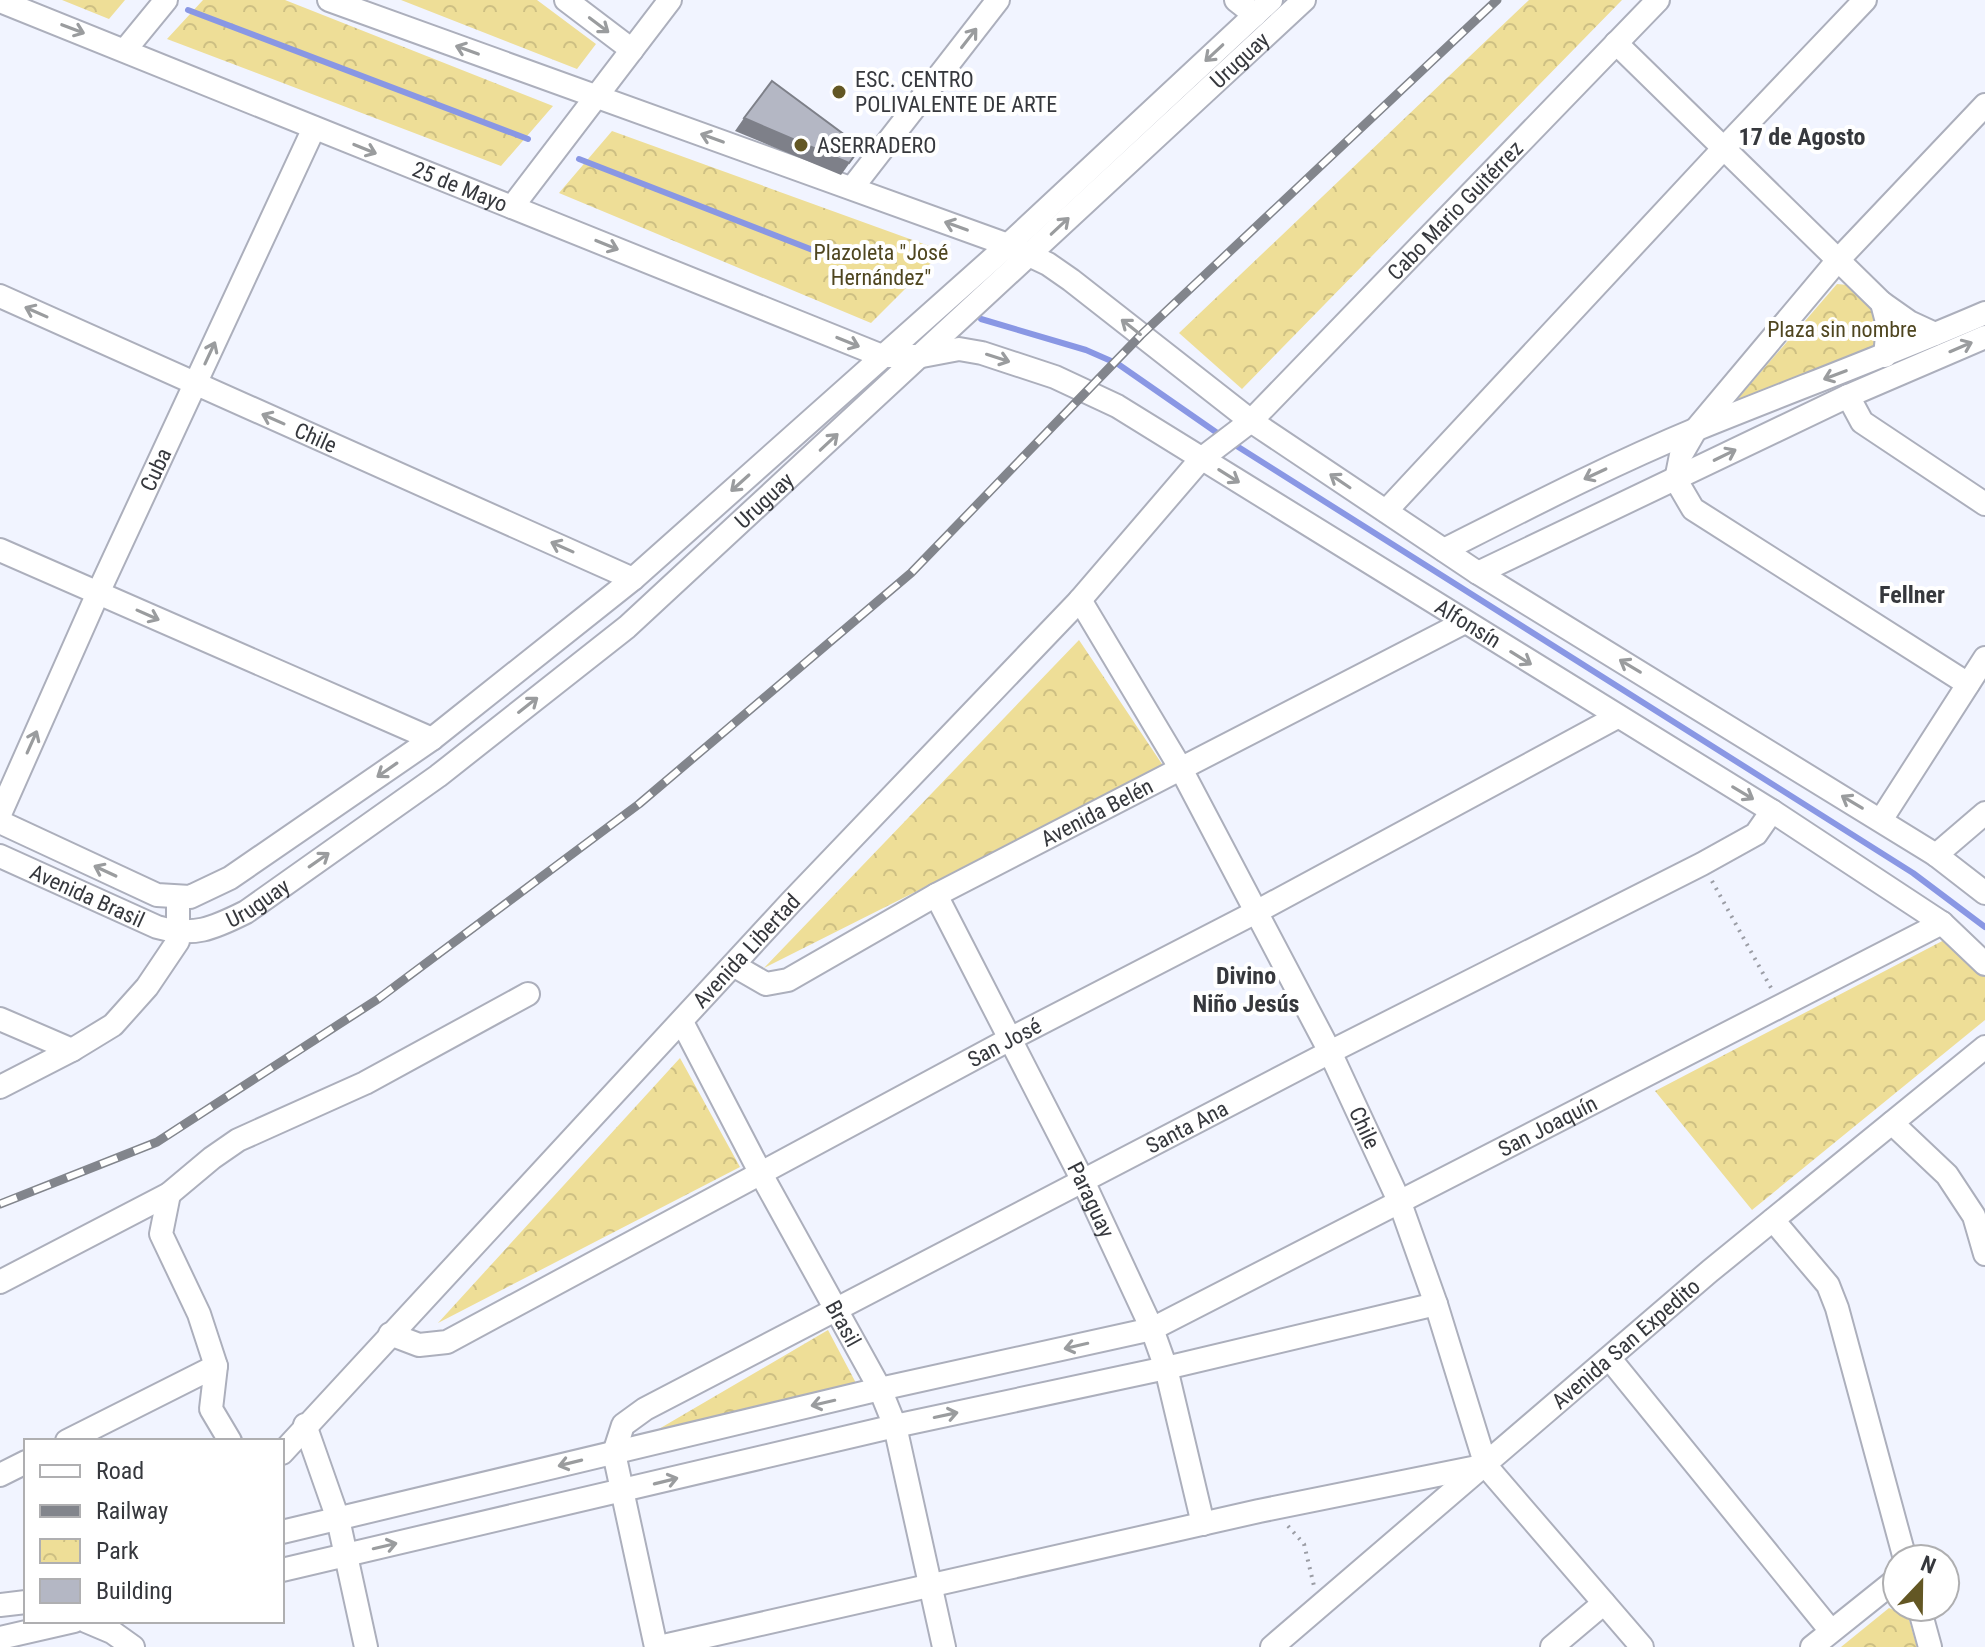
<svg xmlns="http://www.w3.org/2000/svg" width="1985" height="1647" viewBox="0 0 1985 1647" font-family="'Roboto Condensed',sans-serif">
	<defs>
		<pattern id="park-crowns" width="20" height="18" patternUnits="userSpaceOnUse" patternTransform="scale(2)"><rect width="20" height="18" fill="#eede97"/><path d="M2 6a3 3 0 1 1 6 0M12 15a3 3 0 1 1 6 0" fill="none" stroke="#cdbf83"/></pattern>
	</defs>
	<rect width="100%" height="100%" fill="#f1f4ff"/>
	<!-- park -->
	<path fill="url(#park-crowns)" d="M62,0h63l-16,19z
		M203,0h82l268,106 -52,60 -334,-127z
		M401,0h136l59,44 -19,25z
		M1529,0h93l-380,389 -63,-56z
		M612,131l331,120 -72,72 -312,-130z
		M1837,284l11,1c27,27 31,23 27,63l-141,55z
		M1079,640l85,127 -400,201z
		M1948,938l37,36v46l-233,190 -97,-119z
		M680,1058l60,109 -302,156z
		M828,1330l29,55 -205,48z
		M1889,1608l19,8 9,31h-76z"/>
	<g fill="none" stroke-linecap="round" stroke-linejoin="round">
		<!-- stream -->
		<path stroke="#8997e4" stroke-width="6" d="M188,10l340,129
			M579,159l262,102
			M981,319l105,31 32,14 105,73
			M1232,443l681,430 72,54"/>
		<defs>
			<g id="minor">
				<path d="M329,0l679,245 40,19 23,16 180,141 227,152 458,282 49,38"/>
				<path d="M566,0l66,50"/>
				<path d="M1236,0l19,15"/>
				<path id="s1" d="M0,1l882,355h40l37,-7 23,4 73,24 62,29 655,405 170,112 43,41"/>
				<path d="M1616,43l266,260 27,19 26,12"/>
				<path d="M125,50l41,-50"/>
				<path d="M852,188l146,-188"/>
				<path d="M512,207l158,-207"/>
				<path id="s2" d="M0,296l633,283"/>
				<path d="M1882,303l6,23 -3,30"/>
				<path d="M1848,396l14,26 123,82"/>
				<path d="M1386,511l337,-362 142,-149"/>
				<path d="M0,550l432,189"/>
				<path d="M1444,550c83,-42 166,-85 253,-121 96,-39 193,-75 288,-116"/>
				<path d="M1478,573l370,-177 137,-59"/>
				<path id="s3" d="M1080,600l101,169 149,283 70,151 36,101 50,162 156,181"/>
				<path d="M1968,684l-275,-175 -17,-29 5,-25 15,-26 142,-169 147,-155"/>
				<path id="s4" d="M0,814l98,-221 216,-465"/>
				<path d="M1881,820l104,-162"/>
				<path d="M0,822l157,73 33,2 40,-19 202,-139 201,-160 375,-334 263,-245"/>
				<path d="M1936,855l49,-42"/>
				<path id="s5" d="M0,856l157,71c37,10 55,2 89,-15l192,-136 189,-149 677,-627"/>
				<path id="s6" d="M936,895l147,286 69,148 14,39 37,156"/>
				<path id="s7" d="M733,965l33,19 22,-4 148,-85 527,-272"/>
				<path d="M0,1019l72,31"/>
				<path id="s8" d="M682,1022l79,152 119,215 15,37 49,221"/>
				<path d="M0,1087l72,-37 41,-25 34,-38 31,-46v-43"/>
				<path d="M1892,1123l55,52 27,41 11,38"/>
				<path d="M169,1194l-8,40 38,80 17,52"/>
				<path d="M1773,1220l55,65 9,23 68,251"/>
				<path d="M0,1282l169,-88 43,-36 26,-18 127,-57 163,-89"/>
				<path id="s9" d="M390,1334l29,11 28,-3 563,-303 246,-127 361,-195"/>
				<path d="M1610,1359l221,272"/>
				<path d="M305,1425l33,94 28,128"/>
				<path d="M67,1441l149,-75 -5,43 19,32"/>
				<path id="s10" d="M282,1453l509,-551 289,-302 121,-141 50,-38 407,-421"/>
				<path d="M0,1475l26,-13"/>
				<path id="s11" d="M282,1532l598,-143 272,-60 790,-406"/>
				<path d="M282,1570l613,-144 271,-58 270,-64"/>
				<path d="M0,1605l26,-3"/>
				<path d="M1919,1607l11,40"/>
				<path d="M86,1621l26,11 21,15"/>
				<path d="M0,1638l74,-17"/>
				<path id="s12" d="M656,1647l-42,-194 9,-28 22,-16 685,-357 372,-188 54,-30 16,-23"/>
				<path d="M659,1647l600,-136 223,-45"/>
				<path id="s13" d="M1272,1647l438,-376 275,-224"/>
				<path d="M1552,1647l52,-44"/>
				<path d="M1812,1647l85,-68"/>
			</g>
		</defs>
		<!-- minor casing -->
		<use href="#minor" stroke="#acafbc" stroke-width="26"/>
		<!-- path -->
		<path stroke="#9b9da5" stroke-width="4" stroke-dasharray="2 6" stroke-linecap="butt" d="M1712,881l59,107
			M1288,1526l16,18 10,42"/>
		<!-- minor -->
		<use href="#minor" stroke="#fff" stroke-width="22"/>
		<defs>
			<path id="rail" d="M0,1204l157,-62 221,-143 261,-195 272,-231 230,-238 356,-335"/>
		</defs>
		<!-- rail casing -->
		<use href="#rail" stroke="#82858c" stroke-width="9"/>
		<!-- rail -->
		<use href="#rail" stroke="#fff" stroke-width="6" stroke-dasharray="18" stroke-linecap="butt"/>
	</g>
	<!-- shaded-wall -->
	<path fill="#7e8089" d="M744,118l117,29 -20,28 -106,-44z"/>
	<!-- building -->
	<path fill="#b4b7c4" stroke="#7e8089" stroke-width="2" d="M772,81l89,66 -12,16 -105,-45z"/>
	<!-- one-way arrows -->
	<defs><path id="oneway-shaft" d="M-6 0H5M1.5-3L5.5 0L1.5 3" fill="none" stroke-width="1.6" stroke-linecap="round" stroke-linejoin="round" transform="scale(2)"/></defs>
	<g stroke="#9a9c9e">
		<use href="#oneway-shaft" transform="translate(599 25) rotate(37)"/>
		<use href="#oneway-shaft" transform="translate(73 29) rotate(21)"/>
		<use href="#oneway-shaft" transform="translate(969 38) rotate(-52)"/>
		<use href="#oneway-shaft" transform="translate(467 50) rotate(-160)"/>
		<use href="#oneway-shaft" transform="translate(1214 53) rotate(137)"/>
		<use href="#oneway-shaft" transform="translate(712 138) rotate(-160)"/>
		<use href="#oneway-shaft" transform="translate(365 149) rotate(22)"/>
		<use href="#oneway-shaft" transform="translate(956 226) rotate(-160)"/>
		<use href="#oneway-shaft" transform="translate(1060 226) rotate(-43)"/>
		<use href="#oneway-shaft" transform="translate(607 245) rotate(22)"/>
		<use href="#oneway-shaft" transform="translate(36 312) rotate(-156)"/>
		<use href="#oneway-shaft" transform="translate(1131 327) rotate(-142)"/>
		<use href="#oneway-shaft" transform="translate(848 342) rotate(22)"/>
		<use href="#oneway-shaft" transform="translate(1961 347) rotate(-23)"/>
		<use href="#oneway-shaft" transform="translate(210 353) rotate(-65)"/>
		<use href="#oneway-shaft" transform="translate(998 358) rotate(18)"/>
		<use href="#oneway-shaft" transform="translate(1835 375) rotate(159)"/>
		<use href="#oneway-shaft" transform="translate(273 419) rotate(-156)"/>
		<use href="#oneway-shaft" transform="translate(829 442) rotate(-43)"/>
		<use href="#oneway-shaft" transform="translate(1725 455) rotate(-26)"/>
		<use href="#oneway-shaft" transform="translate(1595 474) rotate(155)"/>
		<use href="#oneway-shaft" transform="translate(1229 476) rotate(32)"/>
		<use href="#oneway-shaft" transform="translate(1340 481) rotate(-146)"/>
		<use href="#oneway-shaft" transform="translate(740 483) rotate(138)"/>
		<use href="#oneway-shaft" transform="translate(562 547) rotate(-156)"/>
		<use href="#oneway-shaft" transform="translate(148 615) rotate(24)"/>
		<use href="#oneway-shaft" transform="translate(1521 658) rotate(32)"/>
		<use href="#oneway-shaft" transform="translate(1630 666) rotate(-149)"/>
		<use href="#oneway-shaft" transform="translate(528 705) rotate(-38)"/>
		<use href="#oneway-shaft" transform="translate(32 742) rotate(-66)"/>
		<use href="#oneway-shaft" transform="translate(387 770) rotate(145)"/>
		<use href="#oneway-shaft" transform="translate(1743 793) rotate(31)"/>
		<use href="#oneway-shaft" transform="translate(1852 802) rotate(-149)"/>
		<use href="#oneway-shaft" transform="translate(319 860) rotate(-35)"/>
		<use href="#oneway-shaft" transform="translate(105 871) rotate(-155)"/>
		<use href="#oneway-shaft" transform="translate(1076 1346) rotate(167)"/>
		<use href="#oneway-shaft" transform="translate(823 1403) rotate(167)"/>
		<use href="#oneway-shaft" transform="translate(946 1415) rotate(-12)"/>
		<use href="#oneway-shaft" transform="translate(570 1463) rotate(166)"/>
		<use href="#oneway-shaft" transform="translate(666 1481) rotate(-14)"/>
		<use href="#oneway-shaft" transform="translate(385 1546) rotate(-13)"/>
	</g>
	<!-- markers -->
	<g fill="#635724" stroke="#fff" stroke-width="3">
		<circle cx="839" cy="92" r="8"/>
		<circle cx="801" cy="145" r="8"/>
	</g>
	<g text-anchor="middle" stroke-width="8" stroke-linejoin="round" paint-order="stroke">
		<!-- street labels -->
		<g font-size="22" fill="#36383d" stroke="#fff">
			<text dy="8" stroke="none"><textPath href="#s5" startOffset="1576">Uruguay</textPath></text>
			<text dy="8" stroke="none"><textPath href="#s1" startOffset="496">25 de Mayo</textPath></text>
			<text dy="8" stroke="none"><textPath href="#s10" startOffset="1710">Cabo Mario Guitérrez</textPath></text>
			<text dy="8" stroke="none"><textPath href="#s2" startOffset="346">Chile</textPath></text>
			<text dy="8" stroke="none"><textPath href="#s4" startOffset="378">Cuba</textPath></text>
			<text dy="8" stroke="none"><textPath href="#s5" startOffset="928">Uruguay</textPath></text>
			<text dy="8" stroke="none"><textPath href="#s1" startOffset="1610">Alfonsín</textPath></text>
			<text dy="8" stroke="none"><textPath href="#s7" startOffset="412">Avenida Belén</textPath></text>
			<text dy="8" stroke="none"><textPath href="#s5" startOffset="96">Avenida Brasil</textPath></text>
			<text dy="8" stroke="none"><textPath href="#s5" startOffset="280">Uruguay</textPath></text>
			<text dy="8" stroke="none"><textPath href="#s10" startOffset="684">Avenida Libertad</textPath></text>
			<text dy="8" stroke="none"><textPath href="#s9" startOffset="692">San José</textPath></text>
			<text dy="8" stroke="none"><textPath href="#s12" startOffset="866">Santa Ana</textPath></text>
			<text dy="8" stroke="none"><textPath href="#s11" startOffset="1338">San Joaquín</textPath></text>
			<text dy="8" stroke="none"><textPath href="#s3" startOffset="600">Chile</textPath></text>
			<text dy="8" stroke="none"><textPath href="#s6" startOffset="342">Paraguay</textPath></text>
			<text dy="8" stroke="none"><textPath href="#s8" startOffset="342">Brasil</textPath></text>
			<text dy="8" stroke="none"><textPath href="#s13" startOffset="466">Avenida San Expedito</textPath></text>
		</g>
		<!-- poi labels -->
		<g font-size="22" fill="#36383d" stroke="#fff" text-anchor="start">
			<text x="855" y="87">ESC. CENTRO<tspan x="855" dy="25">POLIVALENTE DE ARTE</tspan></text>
			<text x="817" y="153">ASERRADERO</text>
		</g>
		<!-- park labels -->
		<g font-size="22" fill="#4f4620" stroke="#fff">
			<text x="881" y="260">Plazoleta "José<tspan x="881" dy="25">Hernández"</tspan></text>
			<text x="1842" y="337">Plaza sin nombre</text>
		</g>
		<!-- neighbourhood labels -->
		<g font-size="24" font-weight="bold" fill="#36383d" stroke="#fff">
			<text x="1802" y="145">17 de Agosto</text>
			<text x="1912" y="603">Fellner</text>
			<text x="1246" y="984">Divino<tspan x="1246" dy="28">Niño Jesús</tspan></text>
		</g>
	</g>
	<!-- legend -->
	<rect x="24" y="1439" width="260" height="184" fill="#ffffff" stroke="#afafb1" stroke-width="2"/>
	<rect x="40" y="1465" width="40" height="12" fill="#ffffff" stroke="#afafb1" stroke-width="2"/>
	<text x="96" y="1479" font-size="24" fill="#36383d">Road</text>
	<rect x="40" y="1505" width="40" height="12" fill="#82858c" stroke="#afafb1" stroke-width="2"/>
	<text x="96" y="1519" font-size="24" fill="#36383d">Railway</text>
	<rect x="40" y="1539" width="40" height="24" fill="url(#park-crowns)" stroke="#afafb1" stroke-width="2"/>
	<text x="96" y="1559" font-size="24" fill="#36383d">Park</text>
	<rect x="40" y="1579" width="40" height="24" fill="#b4b7c4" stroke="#afafb1" stroke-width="2"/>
	<text x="96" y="1599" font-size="24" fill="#36383d">Building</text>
	<!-- north arrow -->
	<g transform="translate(1921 1583) rotate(22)"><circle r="38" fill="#ffffff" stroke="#afafb1" stroke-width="2"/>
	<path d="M0-6L14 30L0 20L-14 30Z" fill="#635724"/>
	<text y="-12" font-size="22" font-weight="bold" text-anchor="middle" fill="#36383d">N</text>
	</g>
</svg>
